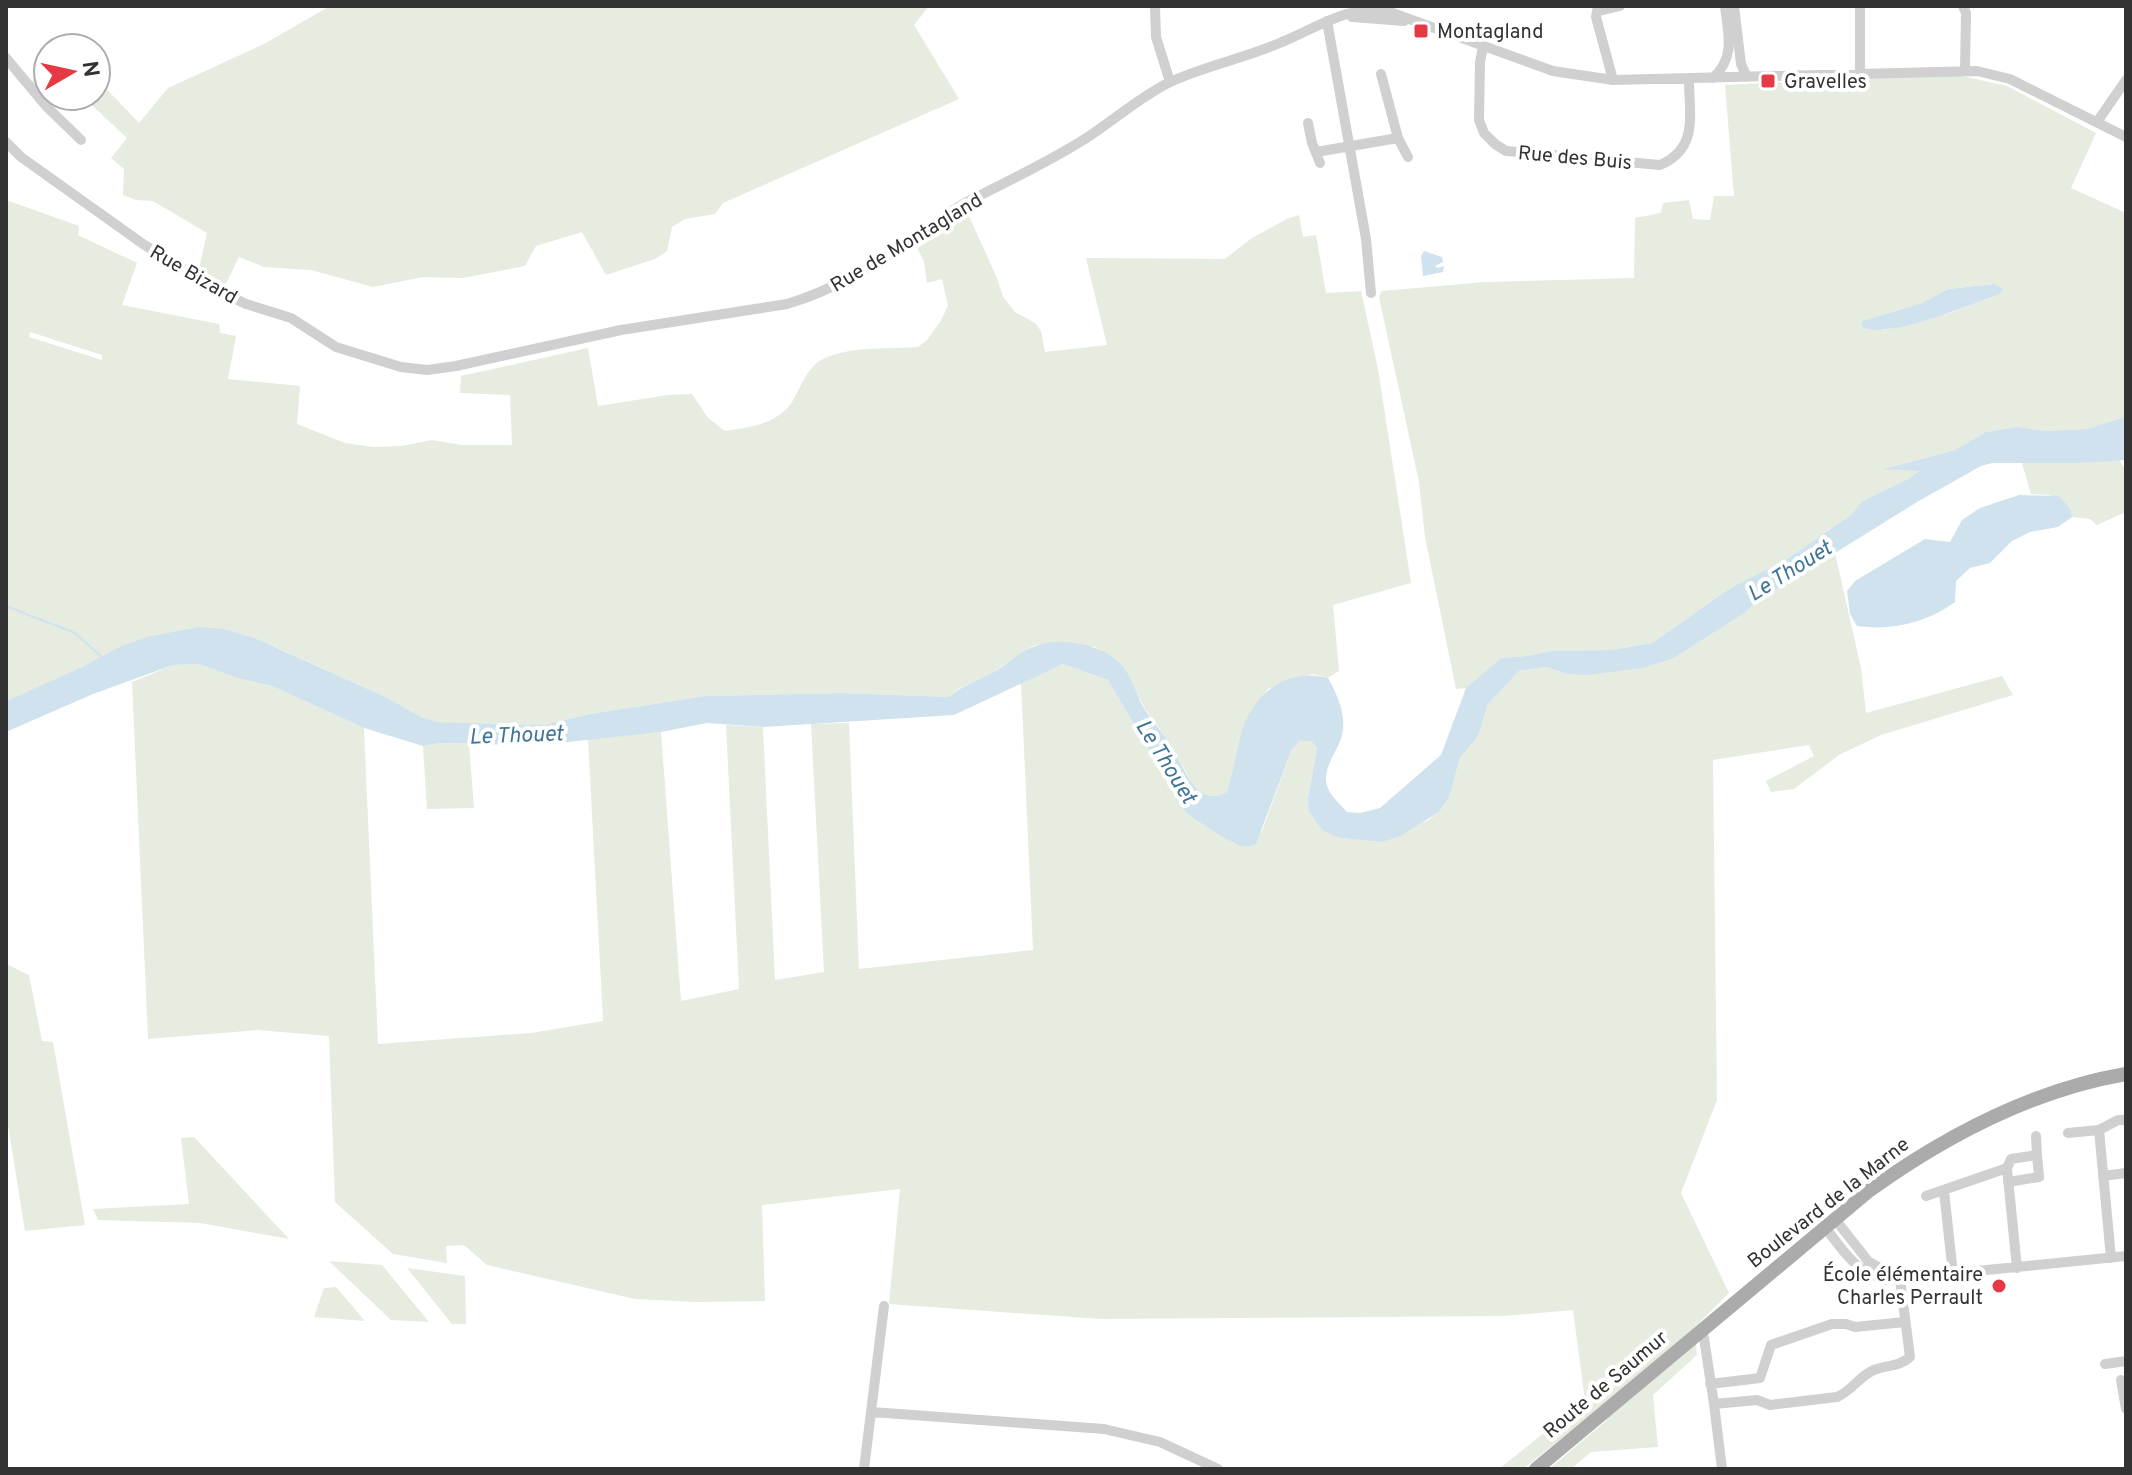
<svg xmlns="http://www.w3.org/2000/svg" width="2132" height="1475" viewBox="0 0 2132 1475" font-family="Overpass,sans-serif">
	<rect width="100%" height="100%" fill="#fff"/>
	<!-- green -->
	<path fill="#e6ecdf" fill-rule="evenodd" d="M330,6h599l-15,19 45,74 -236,104 -8,11 -30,5 -13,8 -5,24 -12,8 -49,16 -24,-43 -46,14 -11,20 -62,12 -40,-1 -50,10 -62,-17 -47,-3 -25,-10 -16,33 -24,-21 8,-36 -54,-32 -17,-1 -13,-5 1,-26 -13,-11 16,-20 -45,-42h14v-18l43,45 29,-35 96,-44z
		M48,69v25l-6,4 -14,-14z
		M1953,74l54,12 89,47 -25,55 55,25v212l-7,34 7,13v40l-29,13 -7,-6 -18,-2 -1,-7 -21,-15 -19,-1 -9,-31h56l9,-34 -40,2 -29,-4 -31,5 -32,18 -69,18 34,2 -12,9 -46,22 -11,14 -64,44 -55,28 -80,56 -40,7 -60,1 -26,5 -25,2 -35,30 -10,1 -31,-152 -6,-55 -40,-185 3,-6 103,-9 149,-4 1,-60 26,-5 2,-10 26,-3 4,19 17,1 4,-24h20l-9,-111zM1994,284l6,10 -50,19 -66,17 -22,-9 60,-18 26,-14z
		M6,200l73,26 -1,9 59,28 -15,42 97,19 1,9 16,3 -8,43 72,7 -3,38 48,19 28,4 28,-1 31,-6 30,5h50l-2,-50 -50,-2 1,-17 127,-28 10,58 70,-11 24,-1 16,24 17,13c23,-3 53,-7 67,-29 9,-15 15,-36 33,-44 28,-12 64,-9 93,-11l9,-7 13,-18 8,-16 -6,-27 -15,4 -3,-21 -8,-17 52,-31 29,64 6,19 12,15 20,11 6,8 4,21 62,-7 -21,-87 139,1 27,-21 35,-19 12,-4 4,22 13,-2 10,58 35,-2 17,78 33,214 -78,22 6,66 -11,7 -16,-4 -44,15 -25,39 -8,43 -8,21 -10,5 -12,-2 -11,-8 -22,-41 -27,-37 -10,-20 -40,-42 -41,-5 -21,4 -43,28 -32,15 -9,8 -105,-4 -139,3 -115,18 -46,11 -106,-3 -17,-5 -33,-19 -99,-45 -34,-15 -31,-9 -107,19 -33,18 -78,35zM30,332l72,23v5l-73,-23z
		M1835,553l26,115 5,45 136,-37 11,19 -132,40 -42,20 -45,34 -23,3 -5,-11 48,-25 -5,-11 -96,15 4,340 -36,93 48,100 -35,35 3,27 -44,40 5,52 -67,5 -20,17h-22l58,-49 -9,-11 -75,60h-24l86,-69 -12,-90 -69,6 -403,3 -212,-15 11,-115 -138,16 3,96 -69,1 -61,-3 -148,-34 -23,-20 -18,1 1,17 -54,-9 -58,-52 -6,-166 -71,-6 -110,9 -16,-357 41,-17 26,-1 38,14 35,8 92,42 14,316 153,-11 72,-12 -15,-282 73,-7 20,269 58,-12 -13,-264 37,2 12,253 49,-8 -13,-248 38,-1 10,246 174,-19 -12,-267 42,-19 45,16 78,133 21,11 26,19 29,-12 30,-82 8,-8h11l6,7 -9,51 32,39 42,4 46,-22 11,-8 10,-14 11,-40 18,-22 10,-32 31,-33 27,-4 21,7 107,-16 69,-44 15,-13z
		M439,743l30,1 5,64 -47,1 -4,-63z
		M6,964l23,11 13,66 11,1 32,183 -60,6 -19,-118z
		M194,1137l95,102 -89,-16 -102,-3 -5,-11 96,-5 -8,-66z
		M329,1261l53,4 47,57 -38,-2z
		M407,1268l58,8 1,48h-14z
		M336,1287l29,34 -51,-4 10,-29z"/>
	<!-- water -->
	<path fill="#cfe2ee" d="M1424,251l18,6 1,5 -8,4 3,2 6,-2 -1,6 -20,4 -2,-20z
		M1994,284l9,5 -3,5c-28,10 -113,46 -138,33v-6l60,-18 26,-14z
		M2126,417v43l-48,3h-86l-11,3 -64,36 -159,99 -15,13 -69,44 -31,10 -57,7 -19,-1 -21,-7 -27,4 -31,33 -10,32 -18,22 -11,40 -10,14 -39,24 -18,6 -42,-4 -18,-8 -13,-19 -1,-12 9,-51 -6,-7h-11l-8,8 -36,95c-3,1 -10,3 -13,2 -10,0 -45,-26 -57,-33l-78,-133 -45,-16 -109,51 -191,12 -56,-4 -46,9 -93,10 -48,3 -81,-2 -16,3 -59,-18 -92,-42 -35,-8 -38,-14 -26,1 -80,29 -87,38v-31l78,-35 33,-18 30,-11 52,-10 25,2 31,9 133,60 33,19 17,5 106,3 46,-11 115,-18 139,-3 105,4c14,-13 32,-17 48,-27 11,-7 23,-18 36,-23 26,-12 72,-3 90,20 10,12 14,30 22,43 8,12 18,23 26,35 13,20 24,65 56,47 7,-20 9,-41 15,-61 12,-39 47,-64 86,-53 10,18 20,40 13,61 -5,13 -16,27 -15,42 1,12 13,22 21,31l13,1 20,-5 61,-53 25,-67 35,-30 25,-2 26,-5 60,-1 40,-7 80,-56 55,-28 64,-44 11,-14 46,-22 11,-8 -36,-2 72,-19 31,-18 32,-5 29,4 41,-2z
		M2019,495l40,1 12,14 1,7 -14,10 -28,5 -18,9 -22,22 -20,5 -14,13 -1,21c-29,21 -63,29 -98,24l-7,-12 -3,-23 8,-10 70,-42 25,3 12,-22 18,-12z"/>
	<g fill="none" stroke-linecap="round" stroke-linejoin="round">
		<!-- stream -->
		<path stroke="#cfe2ee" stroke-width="2" d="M6,606l69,27 27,24"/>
		<!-- minor -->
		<path stroke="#d0d0d0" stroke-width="10" d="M1155,6l1,31 14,45
			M1598,6l-2,11 17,63
			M1734,6l7,58 6,13
			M1860,6v67
			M1963,6l3,7 -1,56
			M1599,11l21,-5
			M1352,17l52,4
			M1327,21l39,218 5,54
			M1483,47l-3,15 -1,58 5,13 11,11 11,7 154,14c39,-17 29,-50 29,-86
			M6,58l41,49 34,33
			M1381,74l17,64 10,19
			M1713,78c23,-21 15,-44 12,-72
			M2097,122l29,-42
			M1308,123l4,20 8,20
			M6,142l15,15 122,87 80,49 23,11 45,14 45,29 65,20 26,3 29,-4 165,-36 166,-26c48,-14 92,-42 134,-70 14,-10 29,-23 44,-31 41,-21 84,-41 123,-66 27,-18 51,-39 80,-54 36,-17 78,-25 114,-41 37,-15 66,-38 108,-30l163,59 60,9 364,-9 33,8 116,58
			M1316,152l82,-14
			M2068,1133l31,-3
			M2036,1136l1,19
			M2007,1168l4,-9 26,-4 2,22 -31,5
			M2103,1176l23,-3
			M1944,1191l9,83
			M1926,1196l81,-28 10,100
			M1835,1219l33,42 26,15
			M1825,1227c18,24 31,45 61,53l240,-24
			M2111,1258l-12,-128 19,-10h8
			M1700,1331l4,7 10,66
			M2105,1364l21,-3
			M2121,1380l5,29
			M1710,1384l50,-6 11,-33 61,-21h14l9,3 50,-5
			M872,1412l232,17 56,13 58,27
			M864,1469l20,-163
			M1722,1469l-8,-65 43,-4 13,5 67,-8c15,-6 22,-21 37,-27 12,-5 25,-3 36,-13l-10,-78"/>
		<!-- major -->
		<path stroke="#ababab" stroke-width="14" d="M1536,1469l334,-279c77,-55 162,-100 256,-116"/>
	</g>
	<!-- markers -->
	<g fill="#e63946" stroke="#fff" stroke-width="3">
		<rect x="1413" y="23" width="16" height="16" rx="4"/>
		<rect x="1760" y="73" width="16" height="16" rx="4"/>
		<circle cx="1999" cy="1286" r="8"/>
	</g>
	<g text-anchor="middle" stroke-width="8" stroke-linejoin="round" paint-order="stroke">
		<!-- poi labels -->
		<g font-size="20" fill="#333" stroke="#fff" text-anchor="start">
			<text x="1437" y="38">Montagland</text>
			<text x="1784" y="88">Gravelles</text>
			<text x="1983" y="1281" text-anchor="end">École élémentaire<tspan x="1983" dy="23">Charles Perrault</tspan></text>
		</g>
		<!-- street labels -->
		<g font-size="20" fill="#333" stroke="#fff">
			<text transform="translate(1575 157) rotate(5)" y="7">Rue des Buis</text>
			<text transform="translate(906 242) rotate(-31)" y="7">Rue de Montagland</text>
			<text transform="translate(194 274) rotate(30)" y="7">Rue Bizard</text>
			<text transform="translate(1828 1202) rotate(-38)" y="7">Boulevard de la Marne</text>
			<text transform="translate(1605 1384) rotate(-40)" y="7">Route de Saumur</text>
		</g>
		<!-- water labels -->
		<g font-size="22" font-style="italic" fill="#3f7597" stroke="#fff">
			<text transform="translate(1789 570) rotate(-32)" y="8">Le Thouet</text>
			<text transform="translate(516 734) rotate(-2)" y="8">Le Thouet</text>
			<text transform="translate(1167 761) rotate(58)" y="8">Le Thouet</text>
		</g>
	</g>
	<!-- border -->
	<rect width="2132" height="1475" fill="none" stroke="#333333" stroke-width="16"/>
	<!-- north arrow -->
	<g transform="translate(72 72) rotate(81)"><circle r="38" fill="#ffffff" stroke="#adadad" stroke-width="2"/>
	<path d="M0-6L14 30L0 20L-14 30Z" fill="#e63946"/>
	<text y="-12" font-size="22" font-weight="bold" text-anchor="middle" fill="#333333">N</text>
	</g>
</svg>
